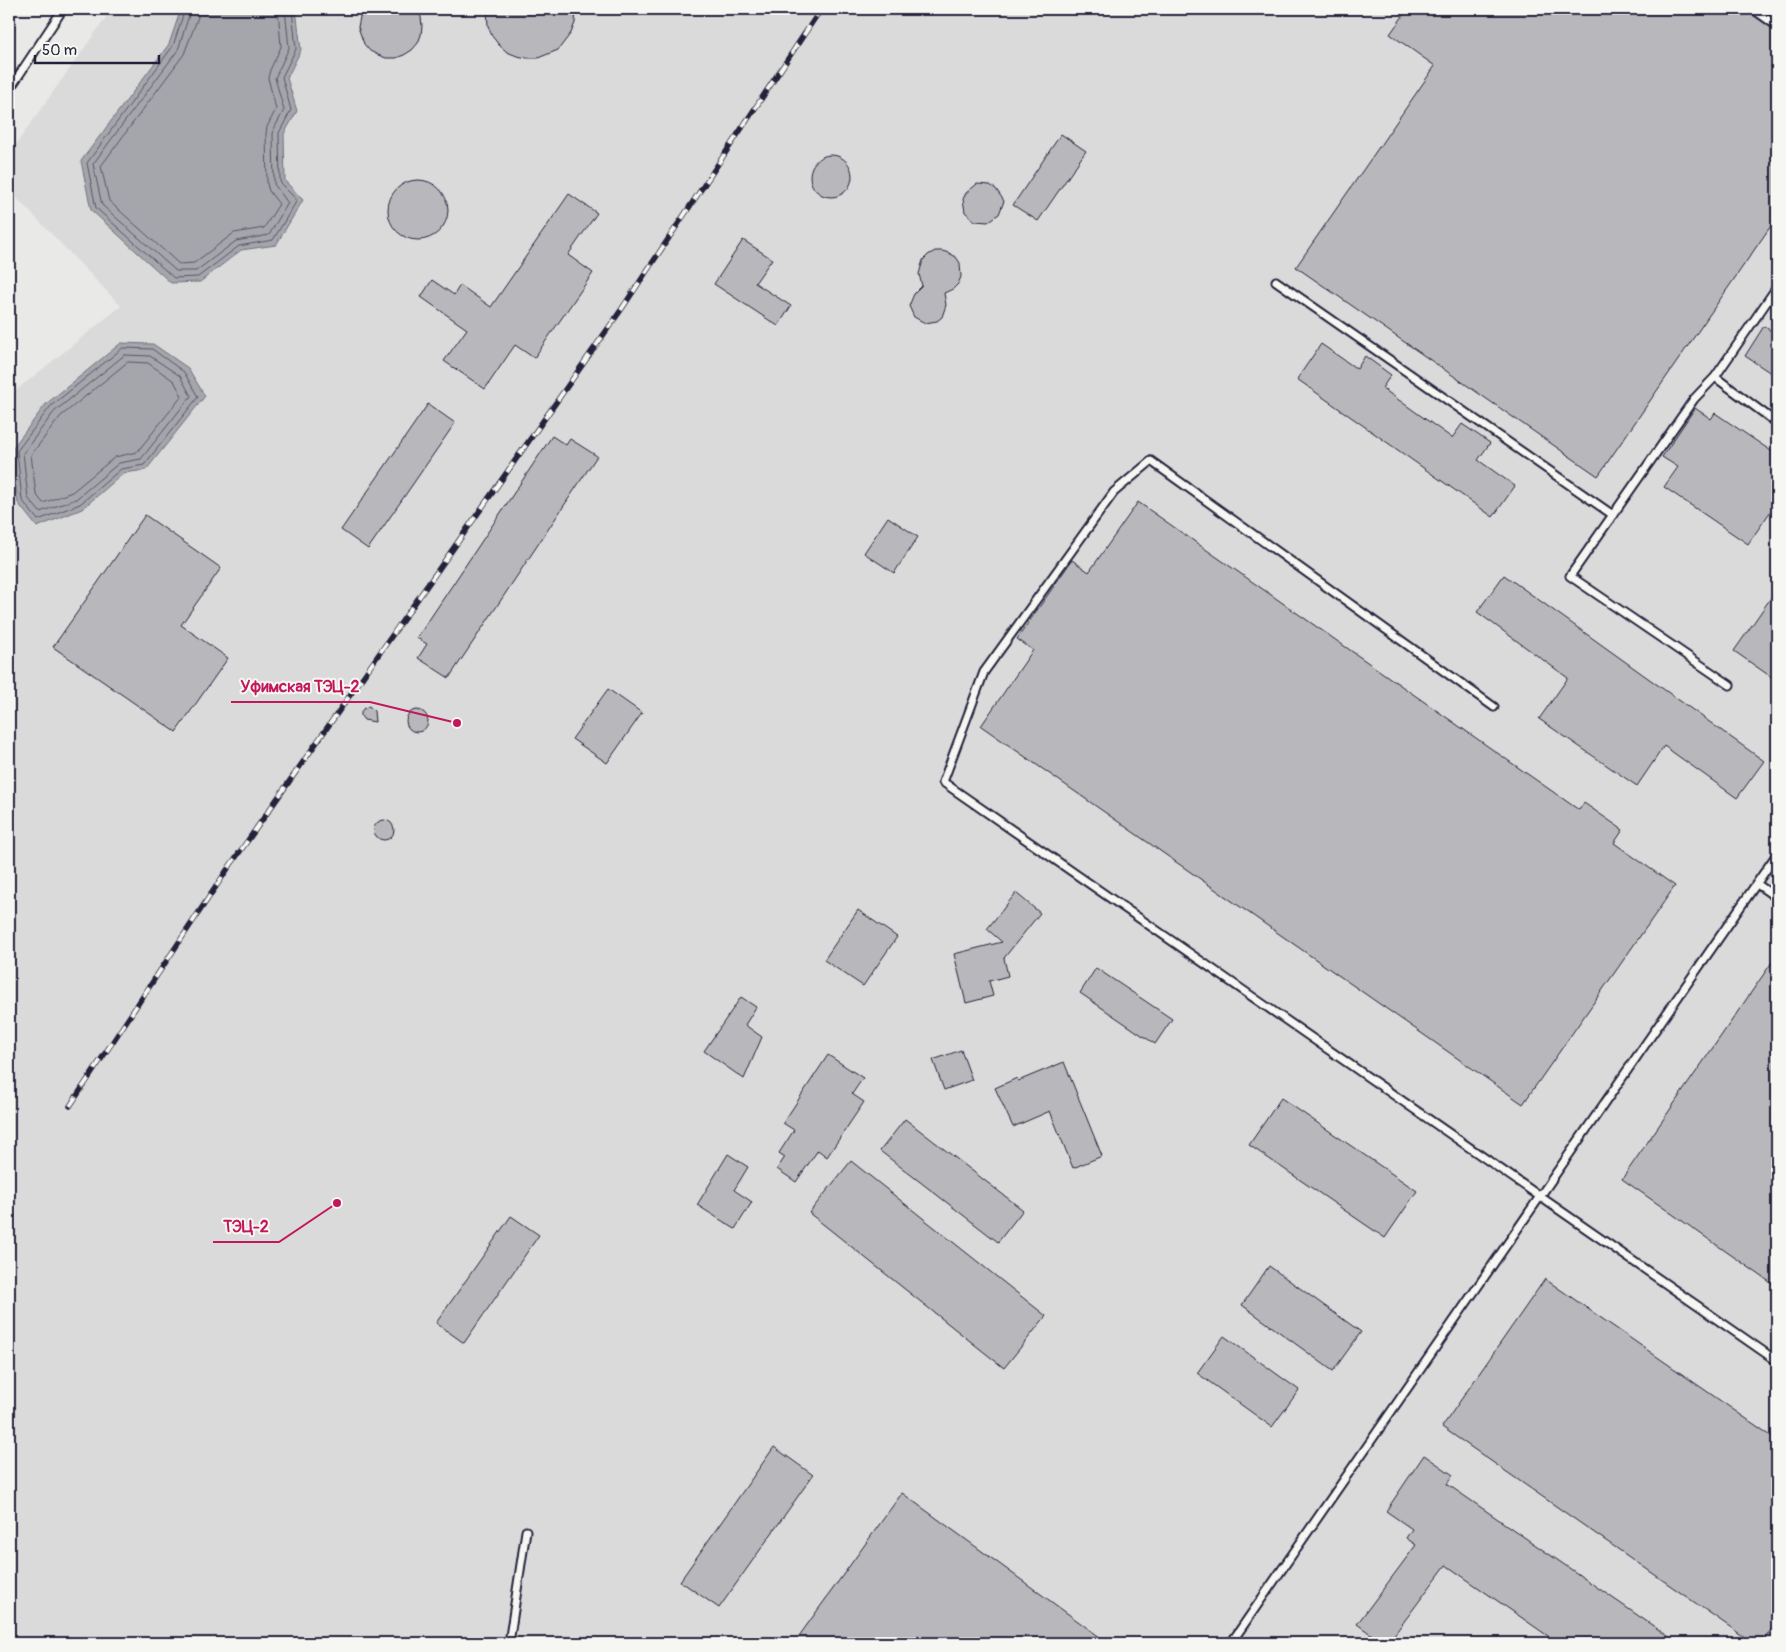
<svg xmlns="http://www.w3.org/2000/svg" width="1786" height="1652" viewBox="0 0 1786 1652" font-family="Pangolin,sans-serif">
	<rect width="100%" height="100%" fill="#e9e9e7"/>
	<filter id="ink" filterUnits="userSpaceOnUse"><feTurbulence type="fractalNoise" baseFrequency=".02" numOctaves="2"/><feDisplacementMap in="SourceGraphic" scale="10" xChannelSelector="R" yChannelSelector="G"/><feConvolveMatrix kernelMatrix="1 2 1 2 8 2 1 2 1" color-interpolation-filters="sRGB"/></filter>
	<g filter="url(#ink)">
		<!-- built -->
		<path fill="#dadada" d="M112,9h1665v1634h-1768v-1247l112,-90 -112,-116v-36z"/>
		<!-- water -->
		<path fill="#a5a5ac" stroke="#71717f" d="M181,9h115l5,41 -14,28 10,33 -13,23 1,47 18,19 -27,45 -35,5 -41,32 -29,1 -80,-73 -10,-49 88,-117z
			M121,343l32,1 35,24 17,28 -59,74 -22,3 -42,36 -45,18 -19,-24 -7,-53 35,-46z"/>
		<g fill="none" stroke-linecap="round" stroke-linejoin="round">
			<!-- shore -->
			<path stroke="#565668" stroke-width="1" d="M185,9l-12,37 -86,117 9,45 78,70 24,-1 41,-31 34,-6 23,-38v-3l-14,-14 -2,-4 -1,-48 12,-23 -9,-33 14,-28 -4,-40
				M191,9l-13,41 -85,114 9,41 74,66h20l40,-30 33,-6 19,-32 -14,-19 -1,-50 1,-5 10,-19 -9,-32 14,-30 -4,-39
				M199,9l-1,8 -14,37 -83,112 8,35 70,63 15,-1 40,-30 30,-5 15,-24 -10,-13 -2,-7 -1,-50 1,-7 9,-18 -8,-31 2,-8 11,-23 -3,-38
				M123,348l29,1 32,23 14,25 -54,68 -23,4 -41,35 -42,16 -16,-20 -5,-49 33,-44z
				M125,355l25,1 30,20 11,20 -50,63 -22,4 -43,36 -36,13 -12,-14 -5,-45 31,-41z
				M128,362l20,1 26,18 8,15 -45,56 -22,5 -43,35 -29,11 -7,-9 -5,-39 29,-38z"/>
		</g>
		<!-- building -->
		<path fill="#b8b8bc" stroke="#22223b" d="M363,9h54l4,8 1,9 -1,9 -3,8 -6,7 -8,5 -8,3h-10l-8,-3 -8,-4 -6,-7 -6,-17 2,-10z
			M487,9h89l-1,14 -4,10 -13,17 -20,8h-11l-10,-2 -10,-4 -8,-7 -7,-9 -4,-10z
			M1408,9h340l2,4 27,18v186l-179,259 -302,-209 139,-201 -45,-32z
			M1061,134l25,17 -48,70 -25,-16z
			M810 176a21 21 0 1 1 42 0a21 21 0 1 1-42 0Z
			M388 210a30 30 0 1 1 60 0a30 30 0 1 1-60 0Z
			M977,184l13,1 6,4 8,12 -5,13 -11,8 -13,-1 -10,-9 -2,-13 3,-6z
			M569,194l28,19 -29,42 25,18 -59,85 -19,-13 -30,44 -41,-28 23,-32 -46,-32 11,-17 22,15 6,-10 31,22z
			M743,240l29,19 -17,24 36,23 -13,20 -64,-42z
			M935,251h7l7,2 7,4 4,6 1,14 -3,7 -5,5 -9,4 2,12 -4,12 -5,4 -12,2 -11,-6 -5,-11 5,-12 8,-8 -3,-12 4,-14 5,-5z
			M1764,326l13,9v42l-32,-21z
			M1321,344l36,25 8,-13 26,19 -9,13 70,50 10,-14 28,19 -12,17 37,26 -22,31 -196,-138z
			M428,404l27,19 -87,126 -27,-19z
			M1695,408l16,11 4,-6 62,42v47l-29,42 -84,-57 14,-20 -16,-10z
			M552,436l14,9 4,-6 27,17 -148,222 -31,-20 9,-14 -10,-6z
			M1138,502l441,308 5,-7 39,27 -9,13 61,43 -152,218 -542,-378 52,-76 -16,-11 55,-79 17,12z
			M145,515l76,53 -40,57 47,33 -52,74 -123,-85z
			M888,517l30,20 -24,36 -30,-20z
			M1504,575l260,186 -27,37 -73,-52 -27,40 -98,-67 29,-41 -91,-66z
			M1777,589v92l-43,-30z
			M608,689l34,24 -35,50 -35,-24z
			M369,706l5,5 1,11 -11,-2 -3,-4v-4l2,-3z
			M406 721a11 11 0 1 1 22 0a11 11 0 1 1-22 0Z
			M374 830a10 10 0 1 1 20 0a10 10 0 1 1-20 0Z
			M1016,893l24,20 -36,45 4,18 -19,5 4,15 -27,7 -12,-49 48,-12 -15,-13z
			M858,910l39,27 -34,49 -39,-26z
			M1777,955v332l-155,-108z
			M1096,968l76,51 -17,25 -75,-51z
			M741,997l15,10 -11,18 17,12 -18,42 -40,-28z
			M961,1050l11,30 -28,10 -11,-30z
			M828,1055l35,23 -11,16 12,8 -37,55 -9,-7 -22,32 -19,-13 8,-12 -6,-4 15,-23 -11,-7z
			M1064,1062l38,94 -29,12 -23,-57 -37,16 -18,-39 22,-10 1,3z
			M1281,1098l136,93 -32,47 -136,-93z
			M905,1119l118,91 -25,32 -118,-91z
			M728,1154l20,13 -14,23 18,12 -17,27 -38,-24z
			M851,1161l195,155 -42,52 -195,-155z
			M511,1216l28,19 -75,108 -28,-20z
			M1269,1266l92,66 -28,39 -91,-66z
			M1545,1279l232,161v181l-15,22h-9l-311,-216z
			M1224,1336l75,54 -27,37 -75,-54z
			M774,1447l39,28 -94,133 -39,-27z
			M1424,1455l29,20 -6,9 231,159h-120l-112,-78 -58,78h-5l-26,-19 59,-79 -10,-7 6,-9 -26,-18z
			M902,1493l206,150h-314z"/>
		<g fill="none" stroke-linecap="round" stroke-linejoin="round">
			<defs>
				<path id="lane" d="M1753,9l24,17
					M9,90l54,-81
					M1276,281l337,234
					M1715,377l62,-90
					M1730,685l-160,-109 124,-177 21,-22 62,46
					M1494,707l-343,-246 -37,31 -130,180 -41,110 834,579
					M1757,884l20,14
					M509,1643l17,-112
					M1231,1643l546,-789"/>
			</defs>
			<!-- lane casing -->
			<use href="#lane" stroke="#22223b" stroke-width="11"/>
			<!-- lane -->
			<use href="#lane" stroke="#f6f6f2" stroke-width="7"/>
			<defs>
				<path id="rail" d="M70,1106l157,-236 394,-560 200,-301"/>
			</defs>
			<!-- rail casing -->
			<use href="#rail" stroke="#22223b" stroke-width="5.5"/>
			<!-- rail -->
			<use href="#rail" stroke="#f6f6f2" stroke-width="4" stroke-dasharray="11" stroke-linecap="butt"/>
		</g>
	</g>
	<!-- callouts -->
	<path fill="none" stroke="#c2185b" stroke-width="2" d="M457 723L370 702H231M337 1203L279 1242H213"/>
	<g fill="#c2185b" stroke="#f6f6f2" stroke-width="2">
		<circle cx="457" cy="723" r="5"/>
		<circle cx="337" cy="1203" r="5"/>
	</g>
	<g font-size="16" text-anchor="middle" font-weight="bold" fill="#c2185b" stroke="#f6f6f2" stroke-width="4" stroke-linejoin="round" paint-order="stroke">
		<text x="300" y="692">Уфимская ТЭЦ-2</text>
		<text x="246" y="1232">ТЭЦ-2</text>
	</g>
	<!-- margin -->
	<rect width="1786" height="1652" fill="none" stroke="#f6f6f2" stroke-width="30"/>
	<rect x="15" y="15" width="1756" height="1622" fill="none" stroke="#22223b" stroke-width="2" filter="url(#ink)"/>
	<!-- scale -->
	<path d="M35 55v8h124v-8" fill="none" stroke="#22223b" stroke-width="2.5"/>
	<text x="42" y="55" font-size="15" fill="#22223b" stroke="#f6f6f2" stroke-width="4" paint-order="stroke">50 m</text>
</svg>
